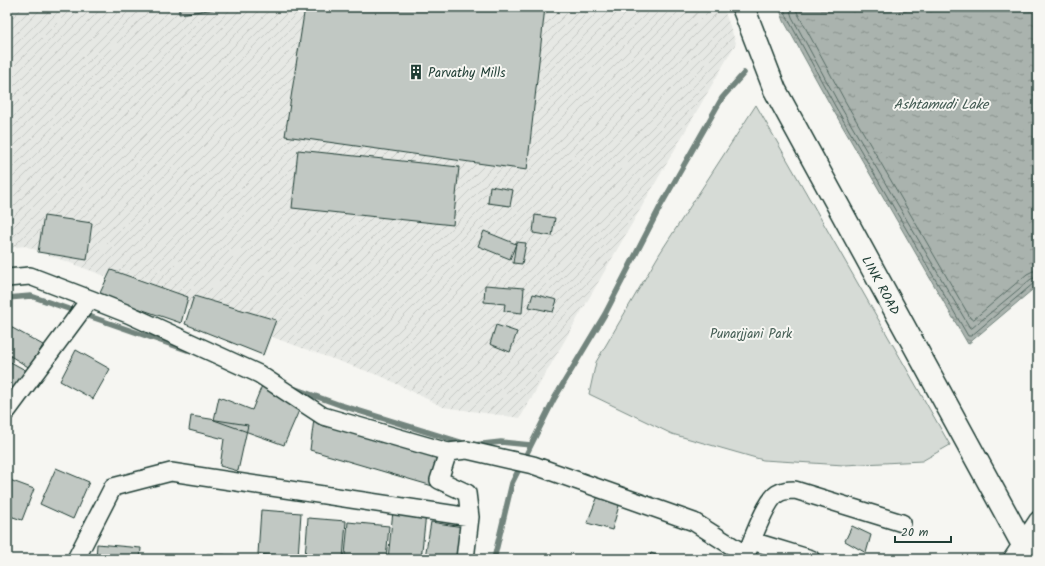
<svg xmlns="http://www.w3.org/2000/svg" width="1045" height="566" viewBox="0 0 1045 566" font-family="Kalam,sans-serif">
	<defs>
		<pattern id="industrial-furrows" width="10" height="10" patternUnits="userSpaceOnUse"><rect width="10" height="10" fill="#e6e8e4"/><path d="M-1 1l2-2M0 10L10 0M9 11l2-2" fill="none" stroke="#c5c8c4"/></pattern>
		<pattern id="water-ripples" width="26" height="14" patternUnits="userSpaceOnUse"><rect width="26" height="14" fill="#aab3ae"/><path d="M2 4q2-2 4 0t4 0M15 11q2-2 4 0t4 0" fill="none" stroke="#8a938e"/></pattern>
	</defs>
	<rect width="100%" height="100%" fill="#f6f6f2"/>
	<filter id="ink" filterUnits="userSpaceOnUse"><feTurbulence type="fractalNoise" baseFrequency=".025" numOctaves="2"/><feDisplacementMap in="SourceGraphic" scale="8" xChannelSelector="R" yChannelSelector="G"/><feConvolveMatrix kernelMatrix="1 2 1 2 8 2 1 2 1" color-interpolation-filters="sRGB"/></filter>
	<g filter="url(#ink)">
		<!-- industrial -->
		<path fill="url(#industrial-furrows)" d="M7,7h716l13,36 -216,375 -77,-11 -60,-30 -222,-80 -136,-51 -18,2z"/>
		<!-- park -->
		<path fill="#d6dbd6" stroke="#7a8c85" d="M756,105l194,340 -28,16 -78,4 -81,-5 -91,-26 -83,-40 7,-32 64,-109z"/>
		<!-- water -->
		<path fill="url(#water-ripples)" stroke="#72847d" d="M779,7h259v278l-70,59 -136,-236 -48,-87z"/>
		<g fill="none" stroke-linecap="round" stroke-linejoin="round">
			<!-- shore -->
			<path stroke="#576c65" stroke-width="1" d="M783,7l5,12 47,87 133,230h3l63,-53 4,-1
				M789,7l3,10 47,87 131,224h2l59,-49 7,-2
				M795,7l3,7 47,87 126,218h3l53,-45 6,-3h5"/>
			<!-- stream -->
			<path stroke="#72847d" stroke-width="5.5" d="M7,298l24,-2 156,54
				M293,388l47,17 126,39
				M474,445l27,-3 30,3
				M494,559l18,-76 42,-84 51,-85 55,-107 62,-109 22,-25"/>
		</g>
		<!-- building -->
		<path fill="#c1c8c3" stroke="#1f3d34" d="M179,7h52l-52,7z
			M305,7h240l-18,163 -242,-34z
			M298,150l161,17 -6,58 -161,-17z
			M490,186l23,4 -3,16 -22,-3z
			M535,215l20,3 -3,18 -19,-3z
			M44,216l48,7 -5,37 -49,-8z
			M484,231l32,13 -6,15 -32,-13z
			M516,242l10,1 -4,21 -9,-1z
			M111,270l77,27 -7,26 -82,-28z
			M485,285l39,3 -2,25 -18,-2 1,-7 -21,-2z
			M533,294l24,6 -4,12 -24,-5z
			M194,296l82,24 -13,35 -78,-31z
			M7,325l36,20 -13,23 -23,-14z
			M496,325l21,7 -7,20 -20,-8z
			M76,350l34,19 -17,30 -33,-18z
			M7,360l20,11 -13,23 -7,-4z
			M263,383l41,16 -20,46 -70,-25 5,-23 33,13z
			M191,416l57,9 -10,46 -18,-5 4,-27 -35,-9z
			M314,419l123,37 -1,31 -126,-37z
			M56,468l33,14 -16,37 -33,-15z
			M7,479l27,10 -12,31 -15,-5z
			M598,496l22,6 -8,28 -25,-7z
			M261,510l40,3 -3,44 -40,-3z
			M393,511l33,3 -5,45h-33z
			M308,518l38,3 -3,38 -38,-2z
			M348,522l41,4 -3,33 -41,-4z
			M431,522l32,5 -6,32h-22l-10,-2z
			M852,526l19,9 -5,18 -21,-12z
			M97,544l44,4 -1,11h-44z
			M651,553l15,6h-17z
			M207,554l18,1 -1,4h-17z"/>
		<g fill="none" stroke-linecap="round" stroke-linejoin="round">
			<defs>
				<path id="street" d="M7,278l23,-2 60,23
					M7,411l83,-112 38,15 131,60 64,42 125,36 19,-2 66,15 161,57 52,33 -2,4
					M448,452l-9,28 28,13 3,24 -5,42
					M752,541l59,18
					M746,555c6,-14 20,-54 31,-61 6,-4 11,-4 18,-4l107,33
					M76,559l37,-72 58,-15 299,45
					M1012,559l26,-39"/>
				<g id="secondary">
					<path id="s1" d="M743,7l32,83 247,453 7,16"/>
				</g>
			</defs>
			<!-- street casing -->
			<use href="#street" stroke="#1f3d34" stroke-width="20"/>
			<!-- secondary casing -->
			<use href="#secondary" stroke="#1f3d34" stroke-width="25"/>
			<!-- street -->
			<use href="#street" stroke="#f6f6f2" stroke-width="17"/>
			<!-- secondary -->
			<use href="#secondary" stroke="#f6f6f2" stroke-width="22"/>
		</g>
	</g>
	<!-- icons -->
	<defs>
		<symbol id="building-bare" viewBox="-9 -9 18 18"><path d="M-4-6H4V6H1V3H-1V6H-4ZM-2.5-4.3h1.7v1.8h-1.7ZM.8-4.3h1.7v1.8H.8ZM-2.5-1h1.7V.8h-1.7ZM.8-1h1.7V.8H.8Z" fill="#1f3d34" stroke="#f6f6f2" stroke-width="2.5" paint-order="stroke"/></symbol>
	</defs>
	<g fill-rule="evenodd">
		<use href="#building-bare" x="405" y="61" width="22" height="22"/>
	</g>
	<g text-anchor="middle" stroke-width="4" stroke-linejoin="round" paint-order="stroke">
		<!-- poi labels -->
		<g font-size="13" fill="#1f3d34" stroke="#f6f6f2" text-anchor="start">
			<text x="428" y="77">Parvathy Mills</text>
		</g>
		<!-- street labels -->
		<g font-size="13" fill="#1f3d34" stroke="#f6f6f2">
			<text dy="5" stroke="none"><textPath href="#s1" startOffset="311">LINK ROAD</textPath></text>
		</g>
		<!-- park labels -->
		<g font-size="13" fill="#445d54" stroke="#f6f6f2">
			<text x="751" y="338">Punarjjani Park</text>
		</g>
		<!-- water labels -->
		<g font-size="14" font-style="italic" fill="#425a52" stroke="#f6f6f2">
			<text x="941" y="109">Ashtamudi Lake</text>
		</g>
	</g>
	<!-- margin -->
	<rect width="1045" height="566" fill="none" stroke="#f6f6f2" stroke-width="24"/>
	<rect x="12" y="12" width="1021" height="542" fill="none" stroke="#1f3d34" stroke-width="1.5" filter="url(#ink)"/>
	<!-- scale -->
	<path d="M895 536v6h56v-6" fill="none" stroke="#1f3d34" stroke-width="2"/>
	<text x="901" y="536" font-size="12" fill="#1f3d34" stroke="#f6f6f2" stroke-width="3" paint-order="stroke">20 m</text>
</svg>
